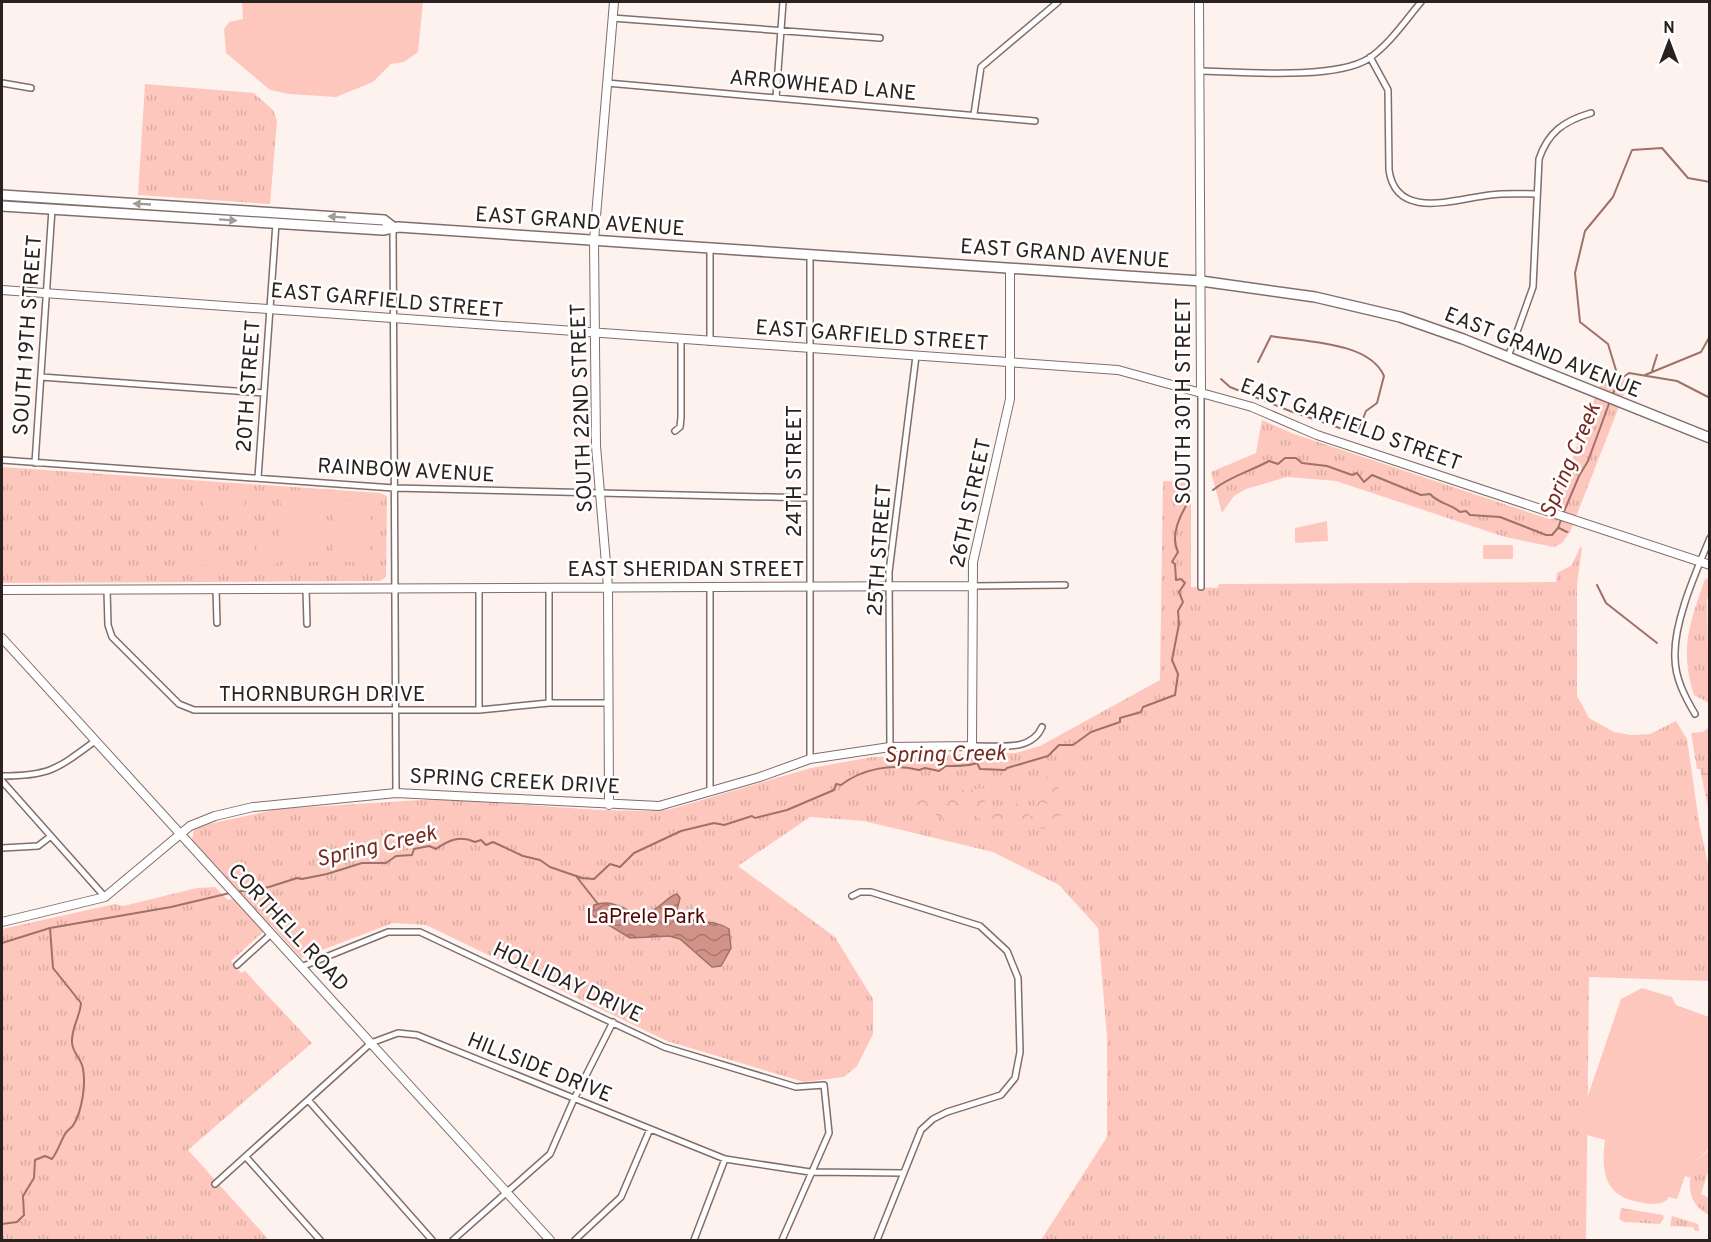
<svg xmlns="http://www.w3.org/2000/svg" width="1711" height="1242" viewBox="0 0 1711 1242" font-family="Overpass,sans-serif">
	<defs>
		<pattern id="grass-tufts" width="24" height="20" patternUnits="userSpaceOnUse" patternTransform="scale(1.5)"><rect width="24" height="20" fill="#fec7bd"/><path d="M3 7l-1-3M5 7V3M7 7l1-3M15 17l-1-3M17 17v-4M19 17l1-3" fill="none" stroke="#daaba2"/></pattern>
		<pattern id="forest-crowns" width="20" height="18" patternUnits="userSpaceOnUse" patternTransform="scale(1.5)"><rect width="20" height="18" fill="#fec7bd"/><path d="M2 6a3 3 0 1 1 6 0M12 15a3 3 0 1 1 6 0" fill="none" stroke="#daaba2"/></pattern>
		<pattern id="wetland-marsh" width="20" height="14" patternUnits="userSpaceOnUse" patternTransform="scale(1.5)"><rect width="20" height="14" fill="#fec7bd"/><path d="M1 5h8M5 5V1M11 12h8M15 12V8" fill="none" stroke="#daaba2"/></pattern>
		<pattern id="water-waves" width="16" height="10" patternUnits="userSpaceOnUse" patternTransform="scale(1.5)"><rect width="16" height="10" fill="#d19387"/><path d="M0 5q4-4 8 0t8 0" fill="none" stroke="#aa786e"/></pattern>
	</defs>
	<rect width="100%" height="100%" fill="#fef2ef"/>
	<!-- grass -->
	<path fill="url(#grass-tufts)" d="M145,84l109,9 19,17 4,11 -7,83 -132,-9z
		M1605,372l24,9 -59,151 -8,11 -8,4 -49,-10 -169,-56 -49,-4 -41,12 -12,7 -12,17 -11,-41 45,-19 6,-33 32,14 255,85z
		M2,467l378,26 7,3 -1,81 -6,4 -378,2z
		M1163,481l28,1v105l27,1 1,-4 337,-2 1,-9 15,-8 8,-18 2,1 -5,36v112l12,22 25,14 17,3 19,-1 26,-13 11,18 12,83 11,51 -1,108 -120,-4 -3,263h-545l66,-103v-100l-9,-109 -39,-43 -66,-33 -129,-31 -54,-4 -72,49 97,71 38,62v35l-16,32 -13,11 -40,5 -137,-41 -241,-116 -33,-2 -92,35 -30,-33 -40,36 10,12 4,-2 67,72 -124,107 81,90h-267v-311l113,-25 8,2 74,-18 18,-1 13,13 15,-4 -51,-56 2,-11 6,-3 78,-17 158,-10 164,11 49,1 22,-2 140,-41 61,-11 144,-4 24,-7 120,-66z
		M1709,578v21h-2l2,104 -15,-8c-15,-46 -4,-73 11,-116z
		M1709,727v23l-9,19h-3l-6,-36 12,-1z
		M1709,1149v20l-8,25 8,4v17c-21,-10 -24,-33 -13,-53 3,-6 10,-7 13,-13z
		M1621,1208l42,7 1,3 -4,6 -36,-2 -5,-3z
		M1672,1216l26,8 1,7h-4l-2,-4 -23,-1z"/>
	<!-- forest -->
	<path fill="url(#forest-crowns)" d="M1053,772h3c3,13 7,56 3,65l-12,-8 -56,-5 -11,-4 -7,-13 -18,3 6,10 -1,4 -14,-4 -29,-15 -2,-4 5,-8 16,11 15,-13 38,-3 -5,17 4,7 30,-9 12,13 11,2 6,-5 3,-7 -3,-2 -10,2 -5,-8 5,-12z"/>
	<!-- wetland -->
	<path fill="url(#wetland-marsh)" d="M1709,750v62l-9,-43z"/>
	<!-- garden -->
	<path fill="#fec7bd" d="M242,2h181l-5,50 -14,10 -13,2 -18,18 -37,15 -47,-3 -19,-4 -44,-37 -2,-24 5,-7 14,-3z
		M204,495l41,3 -1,18 -41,-2z
		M281,499l42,1 -2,62 -41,-1 -12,8 -11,-3 -6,-7 11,-20 18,1z
		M334,500l37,1 -1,62 -38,-2z
		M1327,521l1,20 -33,2v-15z
		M199,542l20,1v22h-20z
		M1483,545h30v14h-30z
		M1642,988l30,9 4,8 33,12v132l-12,11 -7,18 -5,-2 -8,23 -9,-2 -1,3c-10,6 -17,4 -28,2 -35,-6 -38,-31 -34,-62l-18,-5 -4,-25 38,-111z"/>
	<!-- water -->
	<path fill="url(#water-waves)" stroke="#9f7168" stroke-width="1.5" d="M677,894l3,4 -3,12c14,18 35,7 52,19l2,19 -10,18 -9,1 -32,-28 -11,-3 -39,2 -38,-23 2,-10c26,-9 32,14 55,7 11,-3 17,-15 28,-18z"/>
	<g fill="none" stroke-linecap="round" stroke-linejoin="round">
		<!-- stream -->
		<path stroke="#9f7168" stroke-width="2" d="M1652,371l5,-16
			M1645,375l56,-23 9,-16
			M1221,379l9,8 60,24 67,23 9,-23 11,-8 7,-27c-15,-35 -81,-34 -113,-40l-13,26
			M1619,380l10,-7 48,8 33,17
			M1612,396l7,-16 -11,-36 -28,-22 -5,-49 10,-42 28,-34 19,-47 30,-2 26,30 22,4
			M1213,490c17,-14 36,-18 56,-29l9,3 7,-6h11l6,5 25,3 25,9 5,-2 7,9 8,-7 49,20 9,-1c9,10 21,10 30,18l6,-1 4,4 30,2 46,18h6l6,-7 3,-8
			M1563,514l16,-38 9,-15 22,-60
			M1559,528l8,4
			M1597,585l9,18 51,40
			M576,876l22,28
			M236,892l33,-5 28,-9 5,1 25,-5 35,-11h24l10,-7 16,-1 2,-6 15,-3 7,3c13,-9 24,-14 39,-7l6,-2 5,5 7,-3 30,14 17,4 10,7 32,11 12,1 16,-15 10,3 14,-14 47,-22 33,-8 10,2 28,-9 3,2 32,-8 47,-20 2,-6 5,1c21,-16 50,-22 78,-15l6,-2 14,3 7,-5c8,0 24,0 31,-3l3,6 25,1 2,-2 41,-12 11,-11h14l18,-13 29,-10v-4l21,-6 2,-5 32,-12 3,-21 -6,-14 7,-36 -1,-13 5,-9 -4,-10 6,-9 -4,-4 -5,1 -1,-16 -3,-2 6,-10c-8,-16 2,-37 11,-51
			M2,943l48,-15 121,-21 59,-14
			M2,1224l15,-2 7,-7 -1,-19 11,-18 1,-18 10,-4 7,3c6,-8 8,-16 13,-25 2,-4 7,-6 9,-10 8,-14 12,-39 9,-55 -1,-10 -10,-15 -11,-26 -1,-15 8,-26 9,-40l-28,-35 -3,-40"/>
		<defs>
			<path id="street" d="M612,18l268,20
				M1370,57l18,33 1,80c7,51 66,29 101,25 15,-2 31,-1 47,-1
				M1200,71c41,1 134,9 168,-12 21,-14 37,-38 53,-57
				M2,83l29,5
				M607,83l428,38
				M776,98l7,-96
				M974,114l7,-47 77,-65
				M393,228l3,565
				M810,254v505
				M710,342v-94
				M1508,357l25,-70 6,-128c9,-27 25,-38 52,-46
				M41,377l223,16
				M675,431l5,-4 1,-10v-77
				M2,460l392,28 416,10
				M35,463l17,-254
				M258,478l18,-255
				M972,586l93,-1
				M710,587v203
				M1201,587v-194
				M549,588v115
				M216,589l1,34
				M306,589l1,35
				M107,590l1,35 4,12 67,67 15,6h285l70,-7h60
				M479,710v-122
				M1695,714c-10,-17 -20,-36 -20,-56 -2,-35 21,-86 35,-120
				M972,746c24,-1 59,7 70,-19
				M890,747l-1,-175 27,-216
				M2,776c48,0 55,-7 93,-35
				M2,781l103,116
				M2,848l36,-2 13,-10
				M852,896l8,-4h11l109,34 27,25 11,27 2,74 -5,26 -14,17 -54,17 -14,7 -12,11 -44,110
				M237,965l34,-31
				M301,967l87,-35h32l244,115 132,40 28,-2 5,48 -47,107
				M309,1101l123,139
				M246,1157l74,83
				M215,1184l156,-141 27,-10 19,2 308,124 85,13 93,1
				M453,1240l97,-86 24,-55 39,-77
				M575,1240l46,-43 29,-68
				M694,1240l31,-81"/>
			<path id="secondary" d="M1199,2l2,391
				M2,290l1116,80 134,37 65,28 393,130
				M2,590l970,-4
				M2,638l548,602
				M609,805l-1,-218 -12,-141 -2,-206 20,-238
				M2,922l103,-25 85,-71 25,-10 38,-9 143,-14 263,13 101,-29 50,-18 80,-12 82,-1 1,-184 37,-163v-131"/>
			<path id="primary" d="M2,195l382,25 9,7
				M2,206l381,24 15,-3 803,54 114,16 85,20 63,22 247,99"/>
		</defs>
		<!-- street casing -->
		<use href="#street" stroke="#806e6b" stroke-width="8"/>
		<!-- secondary casing -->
		<use href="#secondary" stroke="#806e6b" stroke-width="10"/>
		<!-- primary casing -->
		<use href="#primary" stroke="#806e6b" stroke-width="12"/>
		<!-- street -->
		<use href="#street" stroke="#fff" stroke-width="5"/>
		<!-- secondary -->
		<use href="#secondary" stroke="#fff" stroke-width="8"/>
		<!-- primary -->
		<use href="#primary" stroke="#fff" stroke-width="9"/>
	</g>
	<!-- one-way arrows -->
	<defs><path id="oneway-solid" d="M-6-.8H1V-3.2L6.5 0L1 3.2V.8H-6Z" transform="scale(1.5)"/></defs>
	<g fill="#9f9c9b">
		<use href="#oneway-solid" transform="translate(142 204) rotate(-177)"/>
		<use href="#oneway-solid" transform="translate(337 217) rotate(-176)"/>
		<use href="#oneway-solid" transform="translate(228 220) rotate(4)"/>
	</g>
	<g text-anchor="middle" stroke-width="5" stroke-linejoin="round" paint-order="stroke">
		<!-- street labels -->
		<g font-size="21" fill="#292220" stroke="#fff">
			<text transform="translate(823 85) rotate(5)" y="7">ARROWHEAD LANE</text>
			<text transform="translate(580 221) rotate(4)" y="7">EAST GRAND AVENUE</text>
			<text transform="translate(1065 253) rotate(4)" y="7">EAST GRAND AVENUE</text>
			<text transform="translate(387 300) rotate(5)" y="7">EAST GARFIELD STREET</text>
			<text transform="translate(27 335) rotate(-86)" y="7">SOUTH 19TH STREET</text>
			<text transform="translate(872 335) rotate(4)" y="7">EAST GARFIELD STREET</text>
			<text transform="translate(1543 352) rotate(22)" y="7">EAST GRAND AVENUE</text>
			<text transform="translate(248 386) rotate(-86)" y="7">20TH STREET</text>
			<text transform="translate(1183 401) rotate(-90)" y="7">SOUTH 30TH STREET</text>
			<text transform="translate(581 408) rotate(-92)" y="7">SOUTH 22ND STREET</text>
			<text transform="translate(1351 424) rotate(20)" y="7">EAST GARFIELD STREET</text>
			<text transform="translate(406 470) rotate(3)" y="7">RAINBOW AVENUE</text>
			<text transform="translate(794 471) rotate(-90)" y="7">24TH STREET</text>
			<text transform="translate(970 503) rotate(-78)" y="7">26TH STREET</text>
			<text transform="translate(879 550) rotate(-86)" y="7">25TH STREET</text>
			<text x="686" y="576">EAST SHERIDAN STREET</text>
			<text x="322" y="701">THORNBURGH DRIVE</text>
			<text transform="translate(515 781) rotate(3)" y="7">SPRING CREEK DRIVE</text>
			<text transform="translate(289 927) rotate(47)" y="7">CORTHELL ROAD</text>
			<text transform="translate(568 982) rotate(25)" y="7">HOLLIDAY DRIVE</text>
			<text transform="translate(540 1067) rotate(22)" y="7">HILLSIDE DRIVE</text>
		</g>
		<!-- park labels -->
		<g font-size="21" fill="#530702" stroke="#fff">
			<text x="646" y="923">LaPrele Park</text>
		</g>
		<!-- water labels -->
		<g font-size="22" font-style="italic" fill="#762b21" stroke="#fff">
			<text transform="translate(1569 460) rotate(-67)" y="8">Spring Creek</text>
			<text transform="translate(945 753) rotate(-1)" y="8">Spring Creek</text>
			<text transform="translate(376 845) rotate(-13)" y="8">Spring Creek</text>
		</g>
	</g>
	<!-- border -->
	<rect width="1711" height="1242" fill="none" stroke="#292220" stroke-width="6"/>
	<!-- north arrow -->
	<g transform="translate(1669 42)" stroke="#ffffff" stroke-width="4.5" paint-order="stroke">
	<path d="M0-4.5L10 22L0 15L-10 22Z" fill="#292220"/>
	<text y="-9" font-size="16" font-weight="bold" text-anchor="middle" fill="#292220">N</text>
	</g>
</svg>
